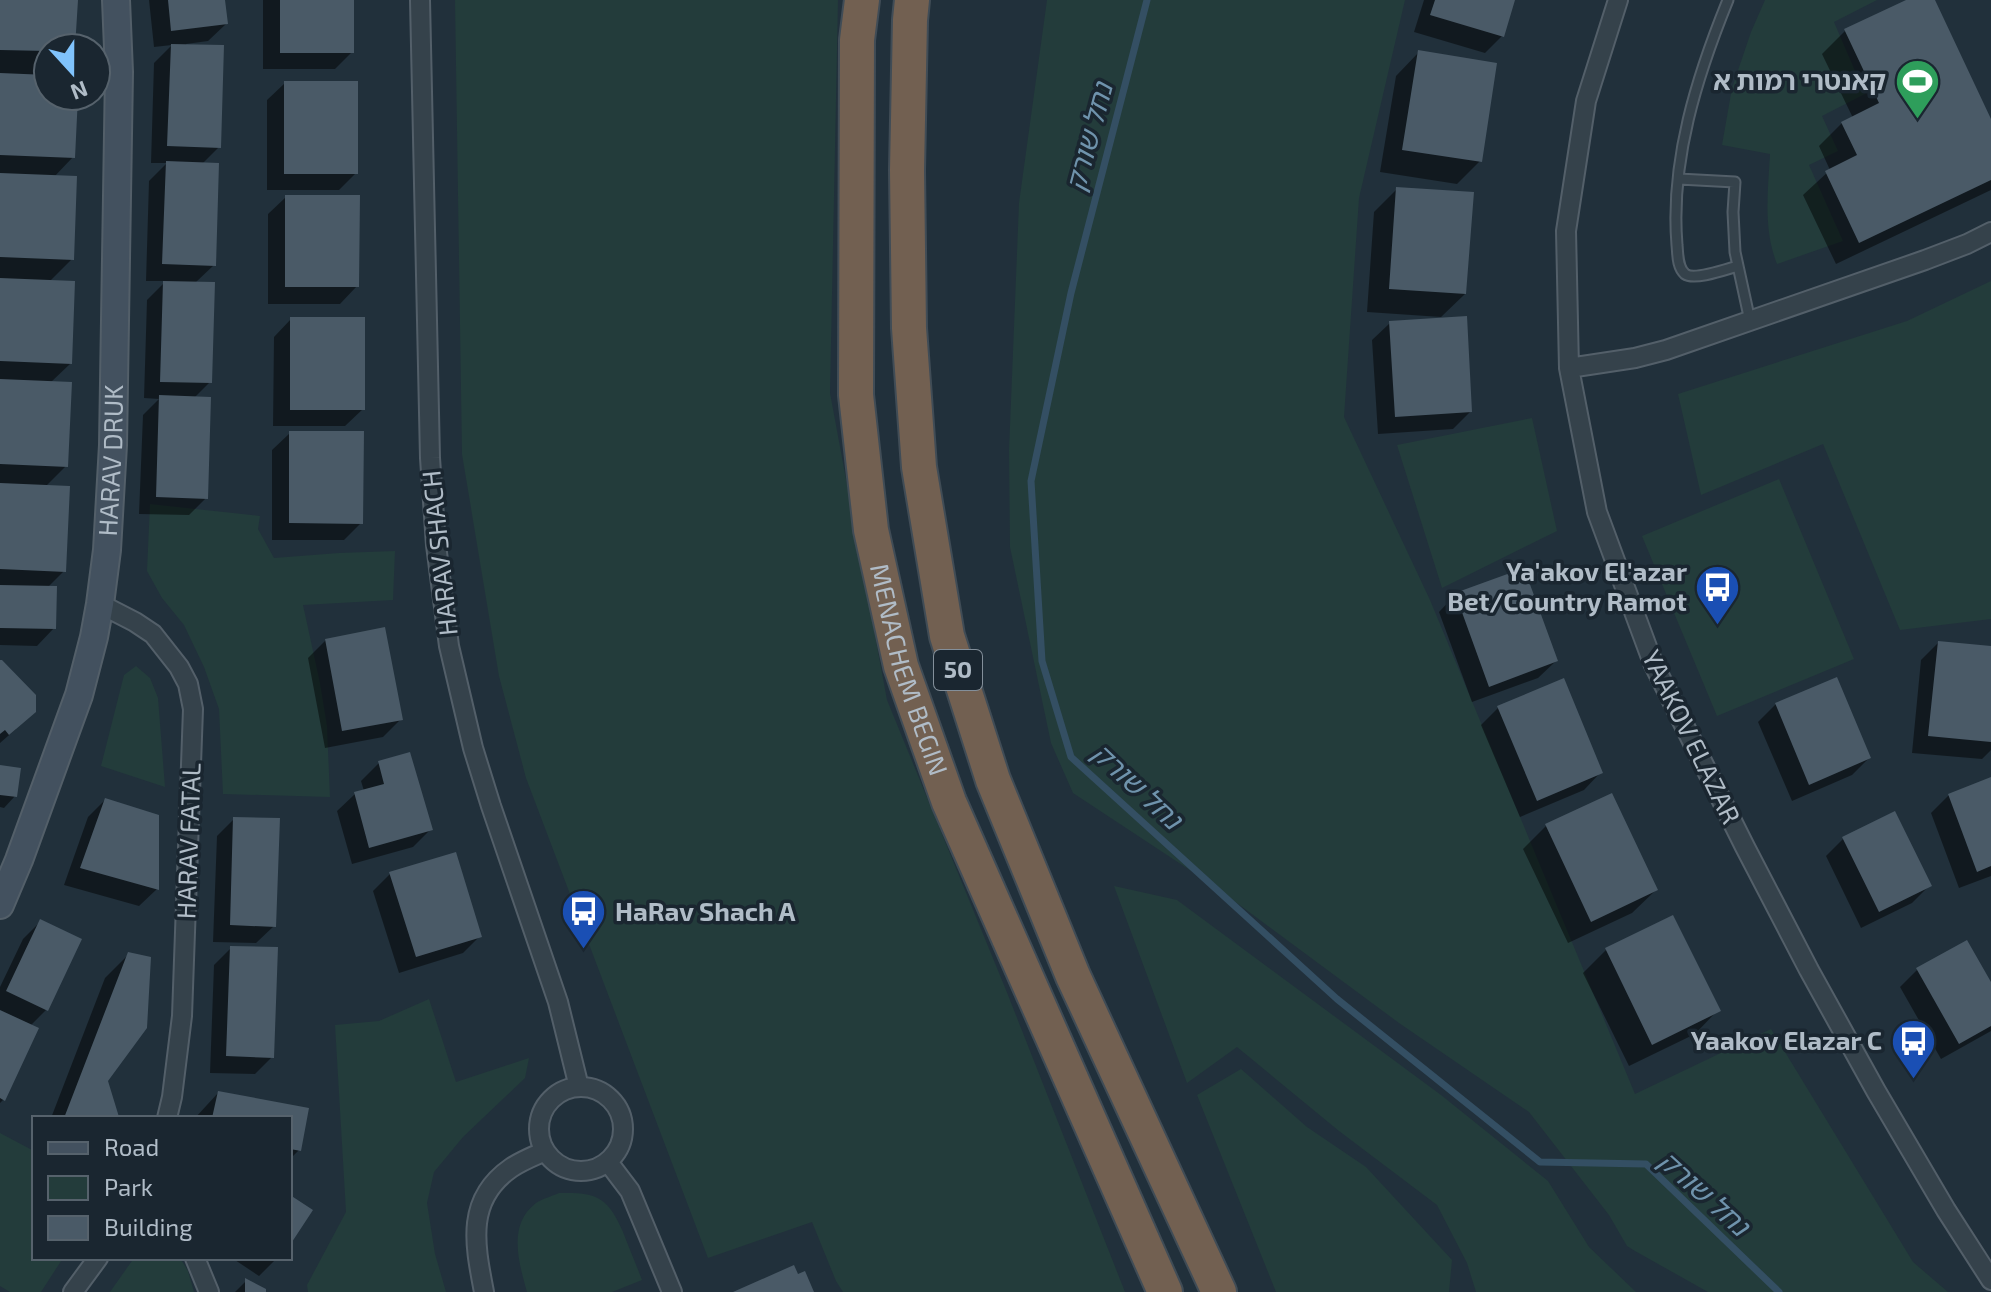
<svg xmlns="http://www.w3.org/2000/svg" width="1991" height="1292" viewBox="0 0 1991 1292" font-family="'Exo 2','Noto Sans Hebrew',sans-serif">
	<rect width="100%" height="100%" fill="#21303b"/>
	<!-- green -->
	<path fill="#233c3b" d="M455,0h383l-8,393 57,307 119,290 119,302h-282l-7,-11 -24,-59 -104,36 -182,-480 -27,-102 -37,-222z
		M1047,0h358l-46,198 -15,219 86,183 205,494 136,-65 142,233 35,30h-240l-73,-41 -8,-5 -18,-31 -80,-103 -130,-89 -185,-137 -141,-93 -22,-50 -41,-196 -1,-96 10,-248z
		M1765,0h112l-43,22 31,72 -43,22 16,35 -29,14 34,76 -66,23c-14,-35 -9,-73 -7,-110l-48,-9 10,-57 19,-56z
		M1991,281v338l-91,11 -77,-186 -122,51 -23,-101 229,-73z
		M1532,418l25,113 -115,57 -45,-143z
		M1779,479l75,180 -137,57 -75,-180z
		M150,504l110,12 -2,13 16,29 65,-5 56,-2 -2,49 -90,5 17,78 7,43 3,71 -107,-3 -4,-85 -15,-42 -20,-42 -22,-27 -15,-27z
		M136,666l14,12 8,20 7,89 -64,-21 23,-91z
		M1114,886l63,14 264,195 107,86 41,66 47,45h-160l-9,-29 -30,-58 -98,-74 -102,-84 -50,36z
		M429,999l27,83 73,-24 -4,20 -62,59 -29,35 -7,31 8,51 11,38h-138l-1,-7 39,-73 -11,-187 44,-4z
		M1241,1069l66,58 59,40 86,93 -3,32h-173l-79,-197z
		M0,1133l34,18v107h29l-22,34h-31l-10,-6z
		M559,1193c38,-1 49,4 64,39 6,16 13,32 19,48l-30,12h-85c-8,-29 -20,-67 9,-89 6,-4 16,-7 23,-10z
		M134,1258h46l8,13 6,21h-84z"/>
	<!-- shadow -->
	<path fill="#0007" d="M0,0h76l-3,48h-25v48h28l-3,61 -19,20 18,82 -23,23 21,82 -20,19 16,83 -21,21 19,84 -17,17 7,40 -17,18 -37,-1z
		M149,0h74l3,24 -18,17 -22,3 33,103 -17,17 12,101 -19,18 15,99 -16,16 12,100 -17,17 -50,-1 4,-99 16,-16 -15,-1 3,-98 19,-19h-20l3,-100 18,-18h-16l3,-100 18,-18 -18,2z
		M263,0h89v52l-17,17h-72z
		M1424,0h89l-11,36 -17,17 -71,-21z
		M1910,0h23l58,123v67l-155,74 -33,-69 27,-25 -11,-24 23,-23 11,-5 -31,-64 23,-23z
		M1419,52l61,109 -23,23 -77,-12 16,-96z
		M285,83l71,90 -17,17h-72v-90z
		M1397,189l68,105 -24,23 -74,-5 7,-100z
		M286,197l71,89 -17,18h-72v-90z
		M291,319l72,90 -18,17h-72l1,-89z
		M1390,323l80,89 -17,17 -75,5 -6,-94z
		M290,433l71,90 -17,17h-72v-90z
		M1456,594l100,67 -18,17 -66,24 -33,-90z
		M326,640l74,80 -17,17 -58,11 -17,-90z
		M1938,643l53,5v102l-9,9 -70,-6 9,-93z
		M0,662l16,67 -16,14z
		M1776,704l93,54 -17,17 -60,26 -34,-79z
		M1499,707l102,65 -17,18 -64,27 -39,-92z
		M379,763l51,67 -17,17 -61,17 -15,-53 18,-17 9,-3 -3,-10z
		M0,767l15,29 -11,12 -4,-1z
		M1991,780v96l-32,12 -28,-75 18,-18z
		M1611,796l45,94 -24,23 -64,30 -45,-94 23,-23z
		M105,800l52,89 -18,17 -75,-21 24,-68z
		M234,819l40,107 -18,17 -43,-1 4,-106z
		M1843,839l86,47 -17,17 -51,25 -35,-72z
		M390,874l90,62 -17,17 -64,20 -26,-82z
		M1672,918l46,92 -23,24 -66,32 -46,-93 23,-23z
		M40,922l6,88 -16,16 -27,74 -3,3v-116l23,-48z
		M231,948l41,109 -17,17 -45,-1 4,-108z
		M128,955l-23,126 11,37h-65l54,-140z
		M1917,970l74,16v45l-50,28 -41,-72z
		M218,1093l88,16 -7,41 -9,9v-41h-95z
		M232,1258h45l-18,18z
		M246,1281l18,11h-29z"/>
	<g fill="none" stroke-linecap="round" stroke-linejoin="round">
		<!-- stream -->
		<path stroke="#344f63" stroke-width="7" d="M1147,0l-76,293 -40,188 11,180 29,96 266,242 203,163 106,2 133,128"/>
	</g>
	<!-- building -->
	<path fill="#4a5a67" d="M0,0h78l-3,48h-27v3l-48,-1z
		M168,0h57l3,24 -57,7z
		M280,0h74v53h-74z
		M1435,0h80l-11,37 -74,-22z
		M1906,0h29l56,119v61l-132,63 -34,-72 32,-16 -16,-33 38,-19 -35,-74z
		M171,44l53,1 -3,103 -54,-2z
		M1418,50l79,13 -15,99 -80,-12z
		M0,73l48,2v21h30l-3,62 -75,-3z
		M284,81h74v93h-74z
		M166,161l53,2 -3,103 -54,-2z
		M0,173l77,3 -3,84 -74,-3z
		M1396,187l78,5 -8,102 -77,-5z
		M285,195h75l-1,92h-74z
		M0,278l75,3 -3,83 -72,-3z
		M163,281l52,1 -3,101 -52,-1z
		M1467,316l5,96 -77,5 -6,-96z
		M290,317h75v93h-75z
		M0,379l72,3 -4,85 -68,-3z
		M159,395l52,2 -3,102 -52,-2z
		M289,431h75l-1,93 -74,-1z
		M0,483l70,3 -4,86 -66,-3z
		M1524,568l34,93 -69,26 -34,-94z
		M0,585l57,1 -1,43 -56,-1z
		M385,627l18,93 -61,11 -17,-92z
		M1938,641l53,5v96l-63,-6z
		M0,660h2l34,35v17l-27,23 -4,-5 -5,4z
		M1837,677l34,81 -62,27 -34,-82z
		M1564,678l39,95 -66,28 -40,-95z
		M410,752l23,78 -64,18 -15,-56 30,-8 -6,-23z
		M0,765l21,3 -4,29 -17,-2z
		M1991,777v89l-14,6 -29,-78z
		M1612,793l46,97 -67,32 -46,-98z
		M105,798l54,17v75l-79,-22z
		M1895,811l37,75 -53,26 -37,-75z
		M233,817l47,1 -4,109 -46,-2z
		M456,852l26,85 -66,20 -27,-85z
		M1673,915l48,96 -69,34 -47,-97z
		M40,919l42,20 -34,72 -42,-20z
		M1967,940l24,42v44l-32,18 -43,-76z
		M230,946l48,1 -4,111 -48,-2z
		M128,952l23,5 -4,71 -39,53 11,36 -55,1z
		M0,1010l39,18 -34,73 -5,-3z
		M218,1091l91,17 -8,43 -11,-2v-31h-78z
		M290,1195l23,15 -23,35z
		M794,1265l4,9 7,-3 9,21h-81z
		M245,1278l21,11v3h-21z"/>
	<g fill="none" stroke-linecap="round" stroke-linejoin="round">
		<defs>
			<path id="lane" d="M1728,0c-31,76 -58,161 -51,245 1,9 0,22 8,29 9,7 42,-5 53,-8
				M1679,179l56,3 -2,30 2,40 15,69"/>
			<path id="street" d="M420,0l10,458 6,87 13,101 24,102 18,58 67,196 21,85
				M1618,0l-32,101 -20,130 3,137 28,144 56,151 92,184 64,123 67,121 70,119 45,70
				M1569,368l66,-10 31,-8 259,-90 42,-16 24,-12
				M100,604l35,18 18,12 26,33 9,17 5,25 -11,307 -10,81 -5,21
				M539 1129a42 42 0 1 1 84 0a42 42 0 1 1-84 0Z
				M608,1162l22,29 42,101
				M195,1258l14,34
				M73,1292l25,-34
				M484,1292c-9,-47 -19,-92 27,-124 10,-7 23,-12 34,-17"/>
			<g id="secondary">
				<path id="s1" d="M0,905l19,-45 60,-165 15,-58 6,-33 7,-54 6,-105 6,-373 -3,-72"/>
			</g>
			<g id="highway">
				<path id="s2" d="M862,0l-5,40 -1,355 15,135 30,136 48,136 216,490"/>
				<path d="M912,0l-2,20 -3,150 2,158 10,139 28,169 46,144 80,196 146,316"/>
			</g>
		</defs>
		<!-- lane casing -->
		<use href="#lane" stroke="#535f69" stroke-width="13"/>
		<!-- street casing -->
		<use href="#street" stroke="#535f69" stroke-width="22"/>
		<!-- secondary casing -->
		<use href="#secondary" stroke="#535f69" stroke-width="30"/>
		<!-- highway casing -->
		<use href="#highway" stroke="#404c56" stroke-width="38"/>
		<!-- lane -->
		<use href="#lane" stroke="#35424b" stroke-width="9"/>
		<!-- street -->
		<use href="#street" stroke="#35424b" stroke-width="18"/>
		<!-- secondary -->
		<use href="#secondary" stroke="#43515f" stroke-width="26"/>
		<!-- highway -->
		<use href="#highway" stroke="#726051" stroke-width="34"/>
	</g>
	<!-- icons -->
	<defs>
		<symbol id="stadium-pin" viewBox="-11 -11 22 30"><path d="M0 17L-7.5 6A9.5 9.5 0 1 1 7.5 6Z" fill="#2e9e5b" stroke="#1a2630"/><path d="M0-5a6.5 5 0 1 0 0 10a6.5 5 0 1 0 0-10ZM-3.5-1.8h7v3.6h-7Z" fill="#fff"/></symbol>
		<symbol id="bus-pin" viewBox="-11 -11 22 30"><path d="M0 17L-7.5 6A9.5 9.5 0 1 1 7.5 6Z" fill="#1a4fb4" stroke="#1a2630"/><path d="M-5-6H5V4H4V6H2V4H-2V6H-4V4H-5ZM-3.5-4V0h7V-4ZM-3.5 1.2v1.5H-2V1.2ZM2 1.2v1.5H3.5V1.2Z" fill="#fff"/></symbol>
	</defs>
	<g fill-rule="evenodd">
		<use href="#stadium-pin" x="1892" y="56" width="51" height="69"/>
		<use href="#bus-pin" x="1692" y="562" width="51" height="69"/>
		<use href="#bus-pin" x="558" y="886" width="51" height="69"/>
		<use href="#bus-pin" x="1888" y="1016" width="51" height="69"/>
	</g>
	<g text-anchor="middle" stroke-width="7" stroke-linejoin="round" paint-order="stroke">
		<!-- shield labels -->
		<rect fill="#1a2630" stroke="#838f9a" stroke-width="2" x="934" y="650" width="48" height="40" rx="6"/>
		<g font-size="24" font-weight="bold" fill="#b0bcc7">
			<text x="958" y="678">50</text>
		</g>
		<!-- poi labels -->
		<g font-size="26" font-weight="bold" fill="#b0bcc7" stroke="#1a2630" text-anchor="end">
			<text x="1886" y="90">קאנטרי רמות א</text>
			<text x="1687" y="581">Ya'akov El'azar<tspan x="1687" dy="30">Bet/Country Ramot</tspan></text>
			<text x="615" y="921" text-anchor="start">HaRav Shach A</text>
			<text x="1882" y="1050">Yaakov Elazar C</text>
		</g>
		<!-- street labels -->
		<g font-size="26" fill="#b0bcc7" stroke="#1a2630">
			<text dy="9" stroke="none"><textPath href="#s1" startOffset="462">HARAV DRUK</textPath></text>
			<text transform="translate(440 553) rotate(-96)" y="9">HARAV SHACH</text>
			<text dy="9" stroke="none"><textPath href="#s2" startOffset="676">MENACHEM BEGIN</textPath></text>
			<text transform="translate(1691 737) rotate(64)" y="9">YAAKOV ELAZAR</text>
			<text transform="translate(189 841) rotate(-88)" y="9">HARAV FATAL</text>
		</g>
		<!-- water labels -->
		<g font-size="28" font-style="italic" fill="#6f93ac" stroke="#1a2630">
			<text transform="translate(1089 137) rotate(-75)" y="10">נחל שורק</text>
			<text transform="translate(1137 786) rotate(43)" y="10">נחל שורק</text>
			<text transform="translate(1704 1193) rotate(42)" y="10">נחל שורק</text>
		</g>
	</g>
	<!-- legend -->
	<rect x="32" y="1116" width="260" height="144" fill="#1a2630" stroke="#56626c" stroke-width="2"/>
	<rect x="48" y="1142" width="40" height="12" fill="#43515f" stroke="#56626c" stroke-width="2"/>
	<text x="104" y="1156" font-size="24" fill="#b0bcc7">Road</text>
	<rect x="48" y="1176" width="40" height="24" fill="#233c3b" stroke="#56626c" stroke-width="2"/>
	<text x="104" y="1196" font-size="24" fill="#b0bcc7">Park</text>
	<rect x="48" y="1216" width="40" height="24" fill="#4a5a67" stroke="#56626c" stroke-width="2"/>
	<text x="104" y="1236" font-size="24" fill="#b0bcc7">Building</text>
	<!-- north arrow -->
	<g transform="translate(72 72) rotate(159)"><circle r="38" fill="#1a2630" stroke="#56626c" stroke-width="2"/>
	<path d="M0-6L14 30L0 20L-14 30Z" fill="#80c3fc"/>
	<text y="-12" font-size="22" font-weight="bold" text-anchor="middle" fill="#b0bcc7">N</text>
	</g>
</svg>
